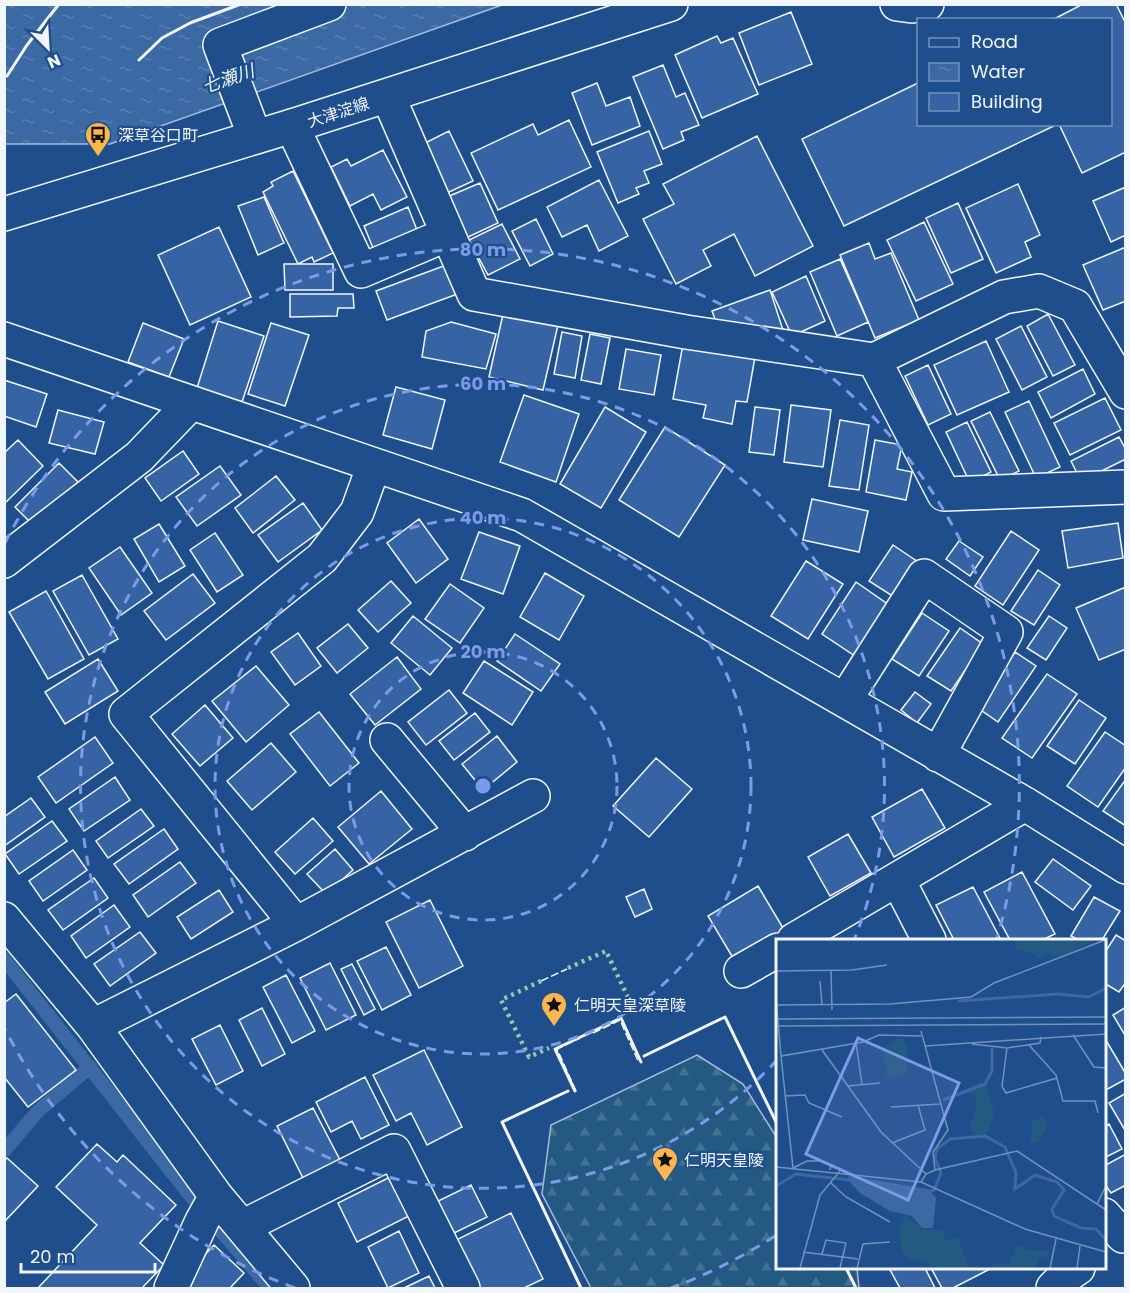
<svg xmlns="http://www.w3.org/2000/svg" width="1130" height="1293" viewBox="0 0 1130 1293" font-family="Poppins,'Noto Sans JP',sans-serif">
	<defs>
		<pattern id="forest-firs" width="22" height="20" patternUnits="userSpaceOnUse" patternTransform="scale(1.5)"><rect width="22" height="20" fill="#245a82"/><path d="M5 1l3.5 6h-7zM16 11l3.5 6h-7z" fill="#447295"/></pattern>
		<pattern id="water-ripples" width="26" height="14" patternUnits="userSpaceOnUse" patternTransform="scale(1.5)"><rect width="26" height="14" fill="#3b69a3"/><path d="M2 4q2-2 4 0t4 0M15 11q2-2 4 0t4 0" fill="none" stroke="#587fb1"/></pattern>
	</defs>
	<rect width="100%" height="100%" fill="#1f4e8c"/>
	<!-- forest -->
	<path fill="url(#forest-firs)" stroke="#a8bbd7" stroke-width="1.5" d="M697,1055l46,29 34,54 1,130h79l2,20h-268l-49,-94 9,-69z"/>
	<!-- water -->
	<path fill="url(#water-ripples)" stroke="#a8bbd7" stroke-width="1.5" d="M4,5h498l-392,139h-105z"/>
	<g fill="none" stroke-linecap="round" stroke-linejoin="round">
		<!-- stream -->
		<path stroke="#3b69a3" stroke-width="14" d="M4,959l185,235 81,94
			M4,1151l34,-40 52,-44"/>
	</g>
	<!-- building -->
	<path fill="#3563a3" stroke="#f2f6ff" stroke-width="1.5" d="M1083,4h33l10,20v128l-44,21 -23,-49h51v-104h-58z
		M791,12l21,52 -53,21 -20,-52z
		M717,36l4,7 12,-5 25,56 -56,24 -27,-63z
		M663,65l13,32 9,-4 14,32 -18,7 3,8 -21,9 -30,-72z
		M597,83l9,23 24,-9 10,29 -48,19 -20,-52z
		M918,83v41h140l-214,102 -42,-87z
		M569,120l22,47 -93,43 -27,-57 62,-29 5,11z
		M449,131l24,50 -26,12 -24,-49z
		M649,131l13,33 -18,7 5,12 -13,5 3,6 -21,9 -21,-51z
		M757,136l56,110 -58,30 -21,-42 -31,16 8,16 -35,18 -33,-65 31,-15 -11,-20z
		M383,150l24,47 -26,13 -8,-16 -23,12 -19,-39 16,-8 4,7z
		M293,171l40,82 -19,9 -2,-5 -14,7 -35,-72 10,-6 -2,-4z
		M599,180l29,56 -29,15 -12,-26 -25,12 -15,-30z
		M480,183l18,40 -32,15 -19,-41z
		M1018,184l22,51 -15,7 6,15 -35,16 -30,-65z
		M1126,187v48l-15,7 -18,-41z
		M264,197l20,46 -26,12 -20,-49z
		M958,203l25,56 -32,14 -25,-55z
		M408,207l9,23 -44,18 -9,-22z
		M536,219l17,35 -23,12 -18,-35z
		M924,222l29,62 -37,17 -29,-61z
		M502,224l18,35 -32,16 -19,-35z
		M219,227l32,70 -61,28 -32,-70z
		M869,243l6,16 16,-6 28,67 -44,18 -35,-83z
		M1126,247v54l-23,9 -20,-45z
		M840,259l28,63 -31,14 -27,-64z
		M284,264h49v26h-48z
		M449,264l11,29 -73,27 -11,-29z
		M806,276l19,45 -33,15 -20,-44z
		M770,290l14,43 -18,6 -4,-12 -31,10 -11,-4 -8,-22z
		M290,294h63l1,14h-16l-1,8 -47,1z
		M503,314l55,11 -15,65 -54,-13z
		M1048,314l27,51 -22,11 -26,-50z
		M218,321l46,15 -22,66 -45,-14z
		M451,322l45,12 -10,35 -64,-12 4,-26z
		M143,323l41,16 -15,38 -41,-15z
		M271,323l38,12 -24,71 -37,-12z
		M1021,326l26,51 -25,13 -26,-51z
		M562,332l20,4 -7,42 -21,-4z
		M590,334l20,4 -9,46 -20,-4z
		M986,341l23,51 -52,23 -23,-50z
		M683,344l72,13 -8,45 -11,-1 -4,23 -29,-6 3,-13 -33,-6z
		M626,349l35,6 -7,40 -35,-6z
		M928,365l23,49 -23,11 -23,-49z
		M1083,369l12,25 -44,24 -13,-26z
		M4,380l43,14 -11,33 -32,-11z
		M396,387l49,13 -13,49 -49,-14z
		M524,395l55,19 -23,68 -56,-20z
		M1105,398l16,32 -51,25 -16,-32z
		M1029,401l31,66 -24,11 -31,-66z
		M791,405l40,5 -8,57 -39,-5z
		M605,407l41,25 -45,76 -41,-24z
		M755,407l25,3 -6,45 -25,-3z
		M58,410l46,12 -9,32 -46,-11z
		M990,412l29,59 -19,9 -29,-59z
		M840,420l29,5 -10,65 -30,-4z
		M967,422l24,50 -21,11 -24,-51z
		M665,427l60,38 -46,72 -60,-37z
		M1119,437l7,13v9l-45,22 -10,-20z
		M18,440l25,26 -39,38v-51z
		M875,440l27,5 -5,24 15,3 -6,28 -40,-8z
		M183,451l16,23 -38,27 -16,-23z
		M59,463l22,22 -44,44 -22,-22z
		M220,466l21,29 -44,31 -21,-29z
		M276,476l19,24 -42,33 -18,-25z
		M812,499l56,12 -9,41 -56,-12z
		M303,503l19,27 -44,32 -20,-27z
		M419,519l29,40 -32,24 -29,-40z
		M1118,523l5,35 -55,10 -6,-37z
		M159,524l26,42 -26,16 -25,-43z
		M1011,531l28,19 -36,55 -28,-19z
		M479,532l41,14 -17,48 -42,-15z
		M215,533l28,42 -26,17 -27,-42z
		M959,541l24,16 -13,19 -24,-17z
		M893,545l25,17 -24,35 -25,-16z
		M120,547l32,46 -31,22 -32,-47z
		M806,561l37,23 -35,55 -37,-23z
		M1038,570l22,15 -26,40 -23,-14z
		M545,573l39,23 -25,44 -39,-23z
		M193,574l22,29 -49,37 -22,-29z
		M82,575l36,64 -29,16 -36,-64z
		M391,581l20,22 -33,29 -20,-22z
		M856,582l33,23 -34,51 -33,-22z
		M450,584l34,24 -24,35 -35,-24z
		M1126,587v62l-27,11 -23,-52z
		M46,591l38,68 -36,20 -39,-67z
		M922,613l27,18 -30,45 -27,-17z
		M413,616l39,32 -22,27 -39,-32z
		M1049,616l18,12 -21,32 -19,-12z
		M348,624l20,24 -31,25 -20,-25z
		M960,628l23,16 -32,47 -24,-15z
		M298,633l23,33 -26,19 -24,-33z
		M515,634l45,30 -19,27 -44,-30z
		M1015,652l21,14 -38,56 -20,-14z
		M397,657l24,32 -46,36 -25,-31z
		M98,659l20,32 -53,33 -20,-32z
		M484,661l49,31 -21,33 -49,-32z
		M256,666l33,39 -43,37 -34,-41z
		M1047,674l30,20 -45,64 -30,-20z
		M449,690l18,23 -41,32 -18,-23z
		M915,692l16,12 -14,19 -16,-13z
		M1079,700l27,18 -31,46 -28,-18z
		M205,705l28,33 -33,28 -28,-32z
		M319,712l40,51 -29,23 -40,-52z
		M475,713l15,19 -36,28 -15,-19z
		M1105,732l21,14v21l-28,40 -31,-21z
		M497,736l20,26 -34,28 -21,-26z
		M95,737l18,26 -57,40 -18,-26z
		M271,743l25,29 -44,38 -25,-29z
		M656,758l36,31 -43,48 -36,-31z
		M115,777l15,23 -46,31 -15,-22z
		M1126,779v47l-23,-15z
		M922,789l23,39 -51,29 -22,-40z
		M381,791l31,38 -43,35 -31,-37z
		M31,798l14,19 -41,29v-29z
		M141,809l13,17 -46,32 -12,-17z
		M313,818l20,23 -38,33 -20,-22z
		M52,821l15,20 -48,33 -14,-20z
		M164,829l14,20 -49,35 -15,-20z
		M848,834l23,39 -41,23 -22,-39z
		M335,849l18,21 -27,24 -19,-20z
		M73,850l14,20 -44,31 -14,-20z
		M1053,859l38,27 -18,24 -38,-28z
		M180,862l16,21 -48,34 -15,-22z
		M1022,872l33,62 -13,6h-32l-26,-48z
		M94,878l14,20 -45,32 -15,-20z
		M758,886l28,47 -50,30 -28,-47z
		M973,887l28,53h-47l-18,-35z
		M644,889l8,20 -17,8 -9,-20z
		M219,890l14,22 -42,27 -14,-22z
		M1094,897l26,14 -18,29h-23l-8,-4z
		M430,900l33,66 -44,22 -33,-66z
		M114,905l16,22 -44,31 -15,-22z
		M140,932l16,21 -46,33 -16,-22z
		M1116,935l10,6v41l-7,10 -15,-9v-29z
		M386,947l25,48 -29,15 -25,-49z
		M330,963l26,52 -30,15 -26,-52z
		M352,964l23,45 -11,6 -23,-46z
		M286,975l29,56 -23,12 -29,-56z
		M16,994l60,76 -48,37 -24,-30v-74z
		M1126,1007v30l-13,-22z
		M262,1008l23,46 -23,12 -23,-46z
		M220,1025l23,46 -27,14 -24,-46z
		M1104,1037l22,37v5l-22,12z
		M424,1050l38,77 -35,18 -16,-32 -15,8 -23,-46z
		M365,1077l24,48 -28,14 -9,-18 -21,11 -15,-30z
		M1126,1093v39l-17,-29z
		M313,1108l27,52 -37,18 -26,-52z
		M1109,1124l13,25 -18,9v-31z
		M97,1144l20,18 6,-7 53,50 -36,38 24,22 -22,23h-104l59,-63 -41,-38z
		M1126,1154v31l-15,8 -7,-10v-17z
		M7,1158l31,28 -34,36v-61z
		M390,1177l19,39 -52,26 -19,-39z
		M471,1185l16,32 -39,19 -16,-32z
		M511,1213l32,66 -19,9h-54l-22,-44z
		M399,1231l20,42 -31,15 -20,-41z
		M214,1245l30,28 -14,15h-47l-4,-6z
		M889,1268h36l10,20h-35z
		M931,1268h55l2,2 -35,18h-11z
		M429,1276l6,12h-31z"/>
	<g fill="none" stroke-linecap="round" stroke-linejoin="round">
		<defs>
			<path id="minor" d="M897,4l15,2 15,-2
				M388,96l86,198 212,38 188,28 130,-63 35,-6 36,15 51,86
				M292,126l69,145 87,-37
				M255,137l-35,-92 109,-41
				M4,339l518,176 503,289 101,63
				M874,360l70,134 182,-7
				M4,561l135,-104 52,-54
				M845,700l79,-124 82,56 -68,123
				M387,740l78,94
				M898,880l31,60
				M4,919l89,107 123,170 77,92
				M296,924l-170,-210 196,-156 35,-46 17,-47
				M794,940l231,-136
				M741,971l37,-21
				M93,1026l203,-102 237,-128
				M1104,1215l19,21
				M242,1227l152,-76 69,137
				M171,1288l31,-67 14,-25
				M1053,1288l9,-9 16,-11"/>
			<path id="major" d="M4,214l288,-88 379,-122"/>
		</defs>
		<!-- minor casing -->
		<use href="#minor" stroke="#f2f6ff" stroke-width="36"/>
		<!-- major casing -->
		<use href="#major" stroke="#f2f6ff" stroke-width="36"/>
		<!-- minor -->
		<use href="#minor" stroke="#1f4e8c" stroke-width="33"/>
		<!-- major -->
		<use href="#major" stroke="#1f4e8c" stroke-width="33"/>
		<!-- hedge -->
		<path stroke="#97c8a6" stroke-width="4.5" stroke-dasharray="3 4.5" stroke-linecap="butt" d="M568,968l38,-17 27,57 -11,5
			M541,981l-40,19 28,57 20,-9"/>
		<!-- fence -->
		<path stroke="#f2f6ff" stroke-width="1.5" stroke-dasharray="8 3" stroke-linecap="butt" d="M541,981l26,-12
			M593,1033l27,-13 19,43
			M576,1091l-19,-42 23,-11"/>
		<!-- wall -->
		<path stroke="#f2f6ff" stroke-width="3" d="M139,60l23,-22 28,-15 51,-19
			M4,76h3l20,-31 32,-41
			M644,1056l81,-39 53,109
			M568,1091l-66,31 79,166
			M575,1091l-20,-42 66,-31 20,44
			M846,1268l10,20"/>
	</g>
	<!-- distance rings -->
	<g fill="none" stroke="#7d9aea" stroke-width="3" stroke-dasharray="10 8">
		<circle cx="483" cy="786" r="134"/>
		<circle cx="483" cy="786" r="268"/>
		<path d="M777 1060A402 402 0 1 1 854 940"/>
		<path d="M775 1236A536 536 0 0 1 671 1288M295 1288A536 536 0 0 1 5 1029M5 543A536 536 0 0 1 997 938"/>
	</g>
	<!-- icons -->
	<defs>
		<symbol id="bus-pin" viewBox="-11 -11 22 30"><path d="M0 17L-7.5 6A9.5 9.5 0 1 1 7.5 6Z" fill="#ffb74d" stroke="#1f4e8c"/><path d="M-5-6H5V4H4V6H2V4H-2V6H-4V4H-5ZM-3.5-4V0h7V-4ZM-3.5 1.2v1.5H-2V1.2ZM2 1.2v1.5H3.5V1.2Z" fill="#111"/></symbol>
		<symbol id="sight-pin" viewBox="-11 -11 22 30"><path d="M0 17L-7.5 6A9.5 9.5 0 1 1 7.5 6Z" fill="#ffb74d" stroke="#1f4e8c"/><path d="M0-6L1.8-2.2L6-1.7L2.9 1.2L3.7 5.4L0 3.3L-3.7 5.4L-2.9 1.2L-6-1.7L-1.8-2.2Z" fill="#111"/></symbol>
	</defs>
	<g fill-rule="evenodd">
		<use href="#bus-pin" x="83" y="120" width="30" height="40"/>
		<use href="#sight-pin" x="539" y="990" width="30" height="40"/>
		<use href="#sight-pin" x="650" y="1145" width="30" height="40"/>
	</g>
	<g text-anchor="middle" stroke-width="4.5" stroke-linejoin="round" paint-order="stroke">
		<!-- street labels -->
		<g font-size="16" fill="#f2f6ff" stroke="#1f4e8c">
			<text transform="translate(338 112) rotate(-18)" y="6">大津淀線</text>
		</g>
		<!-- poi labels -->
		<g font-size="16" fill="#f2f6ff" stroke="#1f4e8c" text-anchor="start">
			<text x="118" y="141">深草谷口町</text>
			<text x="574" y="1011">仁明天皇深草陵</text>
			<text x="684" y="1166">仁明天皇陵</text>
		</g>
		<!-- water labels -->
		<g font-size="18" font-style="italic" fill="#f2f6ff" stroke="#1f4e8c">
			<text transform="translate(228 79) rotate(-19)" y="6">七瀬川</text>
		</g>
	</g>
	<!-- overview -->
	<g transform="translate(776 939)">
		<rect width="330" height="330" fill="#1f4e8c"/>
		<path d="M239,1h78v1l-33,16 -12,-4 -9,5 -15,-8 -8,2zM125,99l6,9v23l-4,6 -16,1 -5,-29zM204,143l5,2 10,31 -9,20h-9l-6,-4v-9l6,-16 -2,-9 -10,-6zM266,177l6,10 -9,15 -8,3 1,-22zM129,276l17,14 20,2 3,9 13,-2 11,30h-31l-29,-10 -7,-5 -3,-20zM241,305l13,6h19l-1,8 -7,-1 -6,11h-44l5,-5 13,2z" fill="#245a82"/>
		<path d="M73,237l79,13 8,9 -3,30h-11l-10,-12 -22,-5 -30,-18 -12,-13z" fill="#3b69a3"/>
		<path fill="none" stroke="#3b69a3" stroke-width="3" d="M182,62l99,-7 32,3 17,-9M167,161l42,-16 7,-13v-23M0,247l20,-12 62,7M143,255l15,-4 7,-17 -6,-15 2,-9 13,-10 35,-3 20,11 11,26 -1,16 20,-14 22,7 7,8 -12,19 2,7 27,12 15,1 10,11"/>
		<path fill="none" stroke="#7391ba" stroke-width="1.5" d="M55,31l1,40M0,32l76,-1 35,-5M44,42l2,23M0,59l5,58 82,-14 16,-7 42,1M1,66l113,-1 81,-7 23,-14 111,-43M0,80l330,-2M0,87l330,-2M145,92l27,99 -15,22 2,18M297,96l21,32 12,1M80,104l6,41M196,105l35,4 33,-5 1,-6M253,106l27,30 7,26h32l3,12M149,107l181,-12M231,109l-5,38 4,7 51,-15M46,111l59,82 45,42M5,117l12,112 14,-7h14l10,4 -1,5M72,147l32,-3M9,157l20,-1 4,8 33,14M115,168l49,-3M116,204l33,-13 -7,-25M0,228l145,15 104,47 81,23M145,243l5,-8 9,-4 82,-19 89,59M55,244l15,14 44,25M321,265l9,-18M27,313l55,7M46,315l4,-14 20,3 -6,25M24,329l20,-73 20,-24M81,329l6,-24 27,-2M274,329l6,-29M301,329l3,-22"/>
		<path fill="#7d9aea" fill-opacity="0.15" stroke="#7d9aea" stroke-width="3" d="M82,99l101,45 -51,117 -102,-46z"/>
		<rect width="330" height="330" fill="none" stroke="#f2f6ff" stroke-width="3"/>
	</g>
	<circle cx="483" cy="786" r="9" fill="#7d9aea" stroke="#1f4e8c" stroke-width="3"/>
	<g font-size="18" text-anchor="middle" font-weight="bold" fill="#7d9aea" stroke="#1f4e8c" stroke-width="4.5" stroke-linejoin="round" paint-order="stroke">
		<text x="483" y="256">80 m</text>
		<text x="483" y="390">60 m</text>
		<text x="483" y="524">40 m</text>
		<text x="483" y="658">20 m</text>
	</g>
	<!-- border -->
	<rect width="1130" height="1293" fill="none" stroke="#f2f6ff" stroke-width="12"/>
	<!-- legend -->
	<rect x="917" y="18" width="195" height="108" fill="#1f4e8c" stroke="#7391ba" stroke-width="1.5"/>
	<rect x="929" y="38" width="30" height="9" fill="#1f4e8c" stroke="#7391ba" stroke-width="1.5"/>
	<text x="971" y="48" font-size="18" fill="#f2f6ff">Road</text>
	<rect x="929" y="63" width="30" height="18" fill="url(#water-ripples)" stroke="#7391ba" stroke-width="1.5"/>
	<text x="971" y="78" font-size="18" fill="#f2f6ff">Water</text>
	<rect x="929" y="93" width="30" height="18" fill="#3563a3" stroke="#7391ba" stroke-width="1.5"/>
	<text x="971" y="108" font-size="18" fill="#f2f6ff">Building</text>
	<!-- north arrow -->
	<g transform="translate(48 48) rotate(156)" stroke="#1f4e8c" stroke-width="4.5" paint-order="stroke">
	<path d="M0-4.5L10 22L0 15L-10 22Z" fill="#f2f6ff"/>
	<text y="-9" font-size="16" font-weight="bold" text-anchor="middle" fill="#f2f6ff">N</text>
	</g>
	<!-- scale -->
	<path d="M21 1263v9h134v-9" fill="none" stroke="#f2f6ff" stroke-width="3"/>
	<text x="30" y="1263" font-size="18" fill="#f2f6ff" stroke="#1f4e8c" stroke-width="4.5" paint-order="stroke">20 m</text>
</svg>
